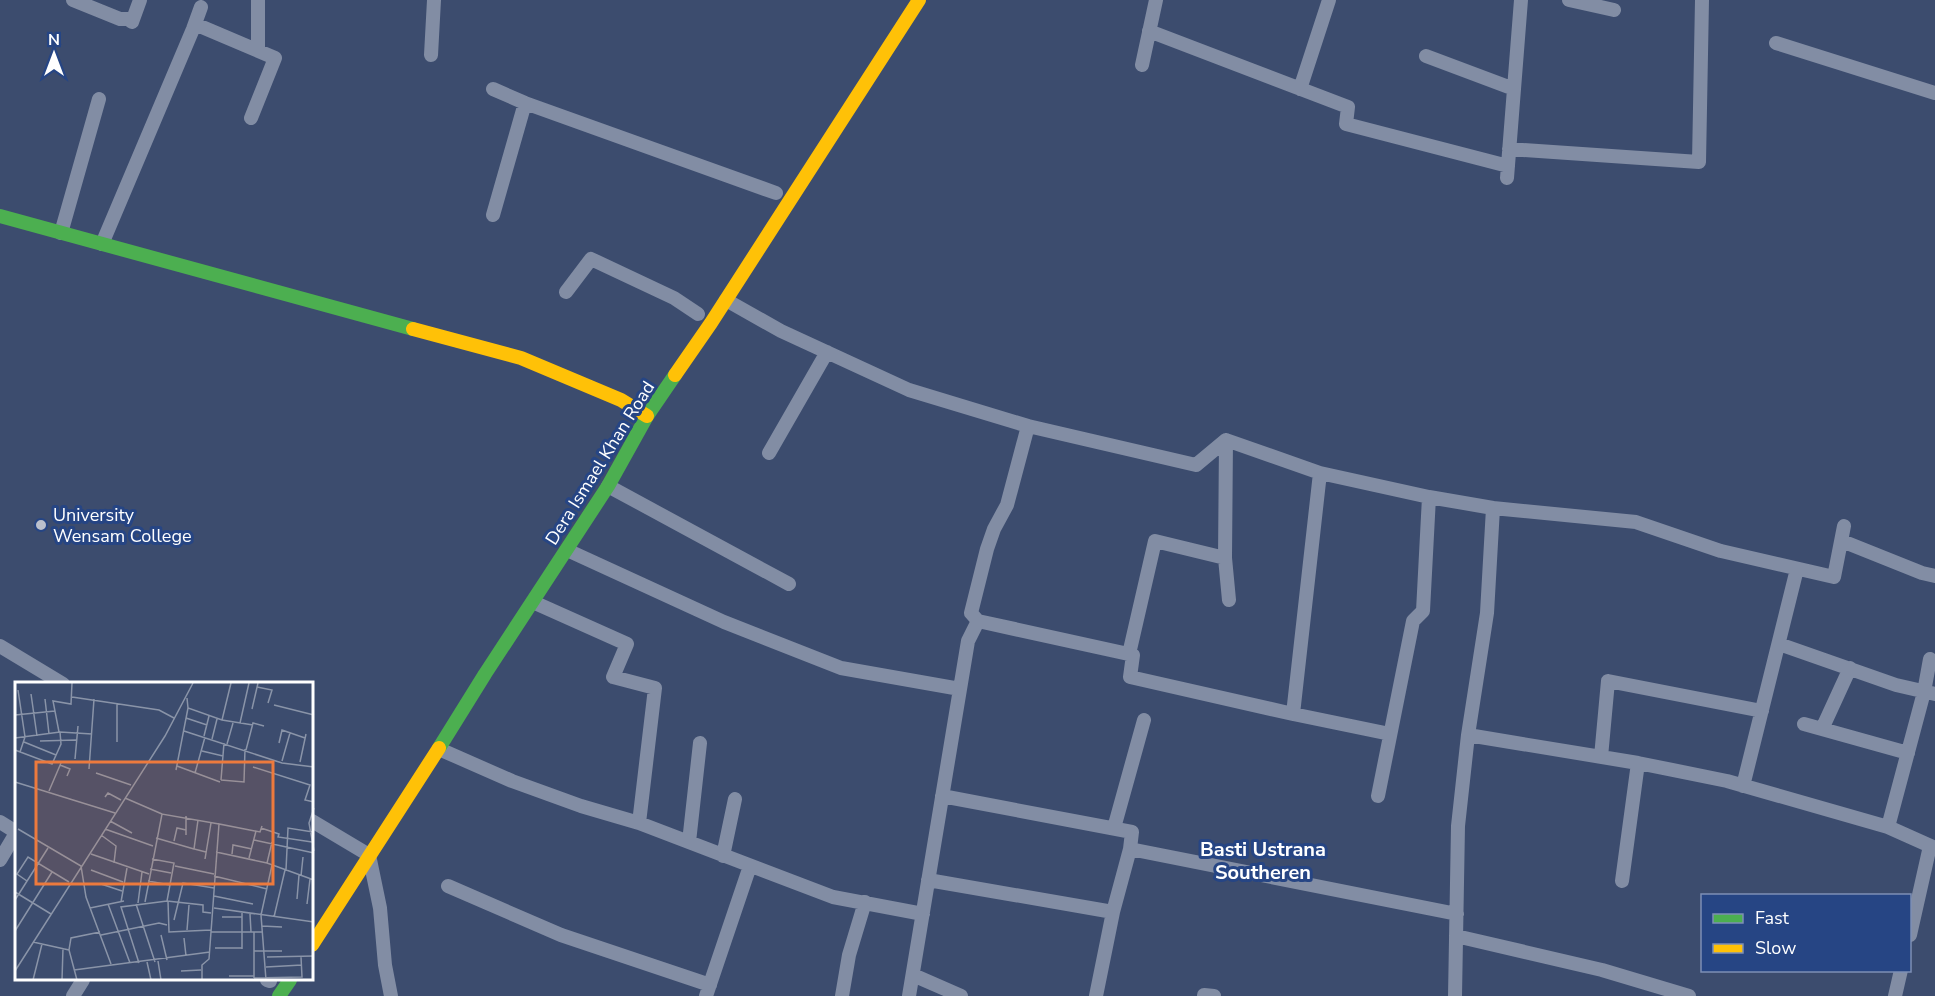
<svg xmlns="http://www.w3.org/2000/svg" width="1935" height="996" viewBox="0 0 1935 996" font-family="'Nunito Sans',sans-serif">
	<rect width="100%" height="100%" fill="#3c4c6e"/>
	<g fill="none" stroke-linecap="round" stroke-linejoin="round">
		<!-- street -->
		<path stroke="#828da4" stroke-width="14" d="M73,0l47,19h8l4,3 8,-22
			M258,0v50
			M1569,0l45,10
			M195,24l80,34 -24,60
			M1149,31l199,76 -2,17 162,42
			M1776,43l159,50
			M431,55l3,-55
			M1426,56l88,33
			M1142,65l14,-65
			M493,89l32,14 251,90
			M1300,89l29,-89
			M1509,149l190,13 3,-162
			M1507,178l14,-178
			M493,215l32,-112
			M61,233l38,-134
			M102,244l91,-215 8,-22
			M566,292l25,-33 83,39 24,16
			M726,300l55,31 128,59 119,36
			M1226,440l-1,118 4,42
			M769,453l58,-101
			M1320,473l-27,241 97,20
			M608,486l181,98
			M1842,541l80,32 13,3
			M567,550l157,72 117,46 119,21
			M533,602l94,42 -14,33 42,11 -16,135
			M978,621l155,34 -3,22 163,37
			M1779,644l117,41 39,9
			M0,646l63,38
			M1129,654l26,-113 70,17
			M1804,724l104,29
			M1822,729l28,-61
			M1468,735l170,28 89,18 161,46 47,21
			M439,749l73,32 69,25 58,17 194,74 90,17
			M1601,757l7,-76 154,30
			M1743,786l54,-217
			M942,796l190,36 -2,17 -17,63 -17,84
			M1378,796l35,-175 10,-10 6,-114
			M312,821l57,34 11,53 5,57 6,31
			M0,822l16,10
			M1888,827l36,-135 6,-33
			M1114,828l30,-108
			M689,842l11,-99
			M1130,849l327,65
			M723,856l12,-57
			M0,860l16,-27
			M928,880l185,32
			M1622,881l16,-118
			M448,886l113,49 149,50
			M1910,935l20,-89
			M1456,936l146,34 87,26
			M913,975l48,21
			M267,980l3,1
			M73,996l10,-16
			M706,996l44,-130
			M842,996l7,-41 16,-53
			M909,996l59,-355 10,-20 -7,-8 16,-64 7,-20 13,-24 21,-79 168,39 30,-25 94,33 109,24 64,11
			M1204,996v-1l10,1
			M1455,996l3,-170 10,-91 19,-122 6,-105 143,14 85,29 113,26 10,-51
			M1895,996l6,-26"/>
		<!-- fast -->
		<path stroke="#4caf50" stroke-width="14" d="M0,216l413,113
			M439,748l46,-74 123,-188 39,-70 28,-41
			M279,996l11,-16"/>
		<!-- slow -->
		<path stroke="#ffc107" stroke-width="14" d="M413,329l108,29 100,42 26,16
			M675,375l36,-52 208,-323
			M312,945l127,-197"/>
	</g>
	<!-- markers -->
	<circle fill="#bbc0cc" stroke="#264584" stroke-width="2" cx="41" cy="525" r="6"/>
	<g text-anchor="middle" stroke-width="6" stroke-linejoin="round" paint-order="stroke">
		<!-- street labels -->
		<g font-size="18" fill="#fff" stroke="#264584">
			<text transform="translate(600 463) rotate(-58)" y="6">Dera Ismael Khan Road</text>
		</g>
		<!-- poi labels -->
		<g font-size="18" fill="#fff" stroke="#264584" text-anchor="start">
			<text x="53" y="521">University<tspan x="53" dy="21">Wensam College</tspan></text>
		</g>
		<!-- neighbourhood labels -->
		<g font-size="20" font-weight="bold" fill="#fff" stroke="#264584">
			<text x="1263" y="856">Basti Ustrana<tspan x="1263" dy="23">Southeren</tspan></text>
		</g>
	</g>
	<!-- overview -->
	<g transform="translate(15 682)">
		<rect width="298" height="298" fill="#3c4c6e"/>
		<path fill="none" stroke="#8a94a8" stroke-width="1.5" d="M242,5l15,3 -4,13M3,8l7,47 -5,15M16,12l6,42M57,15l87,13 15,8M172,16l1,10 34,12 31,5M30,17l4,35M102,22v38M259,23l40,10M237,27l6,-26M0,33l40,-4M171,36l21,7M207,38l9,-37M225,41l9,-40M169,49l98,32 32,4M44,50l-6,-31 18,3 1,-21M189,54l5,-20M0,56l45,-6 32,2M197,57l5,-20M25,59l36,-1M9,60l32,13M264,61l3,-13 23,8M212,62l6,-21M0,68l37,14 9,-20 -1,-12M231,68l7,-27 11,3M187,69l21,5M60,77l3,-33M267,79l8,-28M285,80l6,-28M45,83l10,4 -3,7M162,84l43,16M238,85l57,18 -5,15 9,2M74,87l5,-70M161,88l12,-62M81,91l35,12M180,91l10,-36M206,98l23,2 1,-33M206,98l3,-37M0,100l100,31M34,109l12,-28M90,115l3,-4 13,7M110,116l37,16M299,126l-5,15 5,28M171,134v19M183,138l-4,29 12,3M95,139l22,12M246,146l18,6 -1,3 34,5M3,147l63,37 5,31 25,67M90,147l48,17M86,153l15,11 -2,17M141,156l38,11M239,158l60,13M159,159l3,-13 9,2M201,170l51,11 47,17M76,172l58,20M217,172l1,-9 19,4M234,176l7,-27M137,177l22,4 -7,38M190,177l6,-36M252,181l5,-21M160,184l39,8M135,187l21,4M76,188l32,12M271,188l2,-42 25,4M199,194l53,13M286,194l2,-19M12,199l-10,-7 11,-17 41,25M133,199l22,4M86,202l21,7M0,210l36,22M199,214l39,8M282,217l2,-24M0,218l33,-52M153,219l1,31 42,-2M106,220l6,-34M130,220l17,-88 57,10M123,221l4,-31M93,222l22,59M121,222l19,58M292,222l3,-25M75,226l34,-7M199,226l100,14M235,232l1,18M207,235h20M259,235l11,-47M159,238l9,-37 31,5M247,244l20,1M172,248l2,-25M0,249l37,-59M196,250h52M86,253l58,-12 8,2M146,253l6,25M169,256l2,18M18,260l36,8M200,266h27M227,267v-36M239,269h28M252,275l47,-1M143,279l3,19M132,280l4,18M124,281l-18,-56 46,-6 36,4v7l8,1M251,285l36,-2M59,288l136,-18M0,289l150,-235 28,-53M166,289l20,-1M214,294h25M239,296l48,-1 -1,-20M239,296v-46M18,298l9,-36M47,298l1,-32M62,298l-8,-30 2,-12 29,-6M187,298v-15l7,-6 10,-135 41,8 2,-6M251,298l-5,-65 11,-50"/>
		<path fill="#ed7a3d" fill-opacity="0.15" stroke="#ed7a3d" stroke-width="3" d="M21,80h237v122h-237z"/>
		<rect width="298" height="298" fill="none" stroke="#fff" stroke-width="3"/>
	</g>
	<!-- legend -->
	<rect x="1701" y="894" width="210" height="78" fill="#264584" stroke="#7d8fb5" stroke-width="1.5"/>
	<rect x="1713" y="914" width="30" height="9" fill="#4caf50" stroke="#7d8fb5" stroke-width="1.5"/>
	<text x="1755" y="924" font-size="18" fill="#ffffff">Fast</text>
	<rect x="1713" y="944" width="30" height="9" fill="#ffc107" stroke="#7d8fb5" stroke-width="1.5"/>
	<text x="1755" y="954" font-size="18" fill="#ffffff">Slow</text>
	<!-- north arrow -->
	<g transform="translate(54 54)" stroke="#264584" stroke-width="4.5" paint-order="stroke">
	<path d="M0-4.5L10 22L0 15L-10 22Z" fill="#ffffff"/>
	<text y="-9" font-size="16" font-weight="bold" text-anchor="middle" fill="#ffffff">N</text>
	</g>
</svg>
